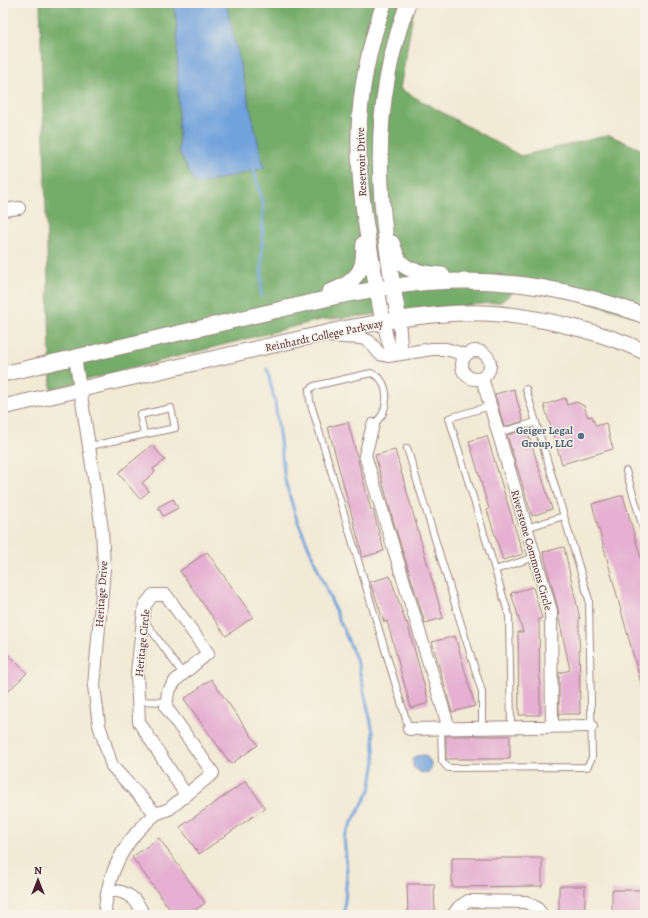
<svg xmlns="http://www.w3.org/2000/svg" width="648" height="918" viewBox="0 0 648 918" font-family="Alegreya,serif">
	<rect width="100%" height="100%" fill="#f7f3e8"/>
	<filter id="ink" filterUnits="userSpaceOnUse"><feTurbulence type="fractalNoise" baseFrequency=".025" numOctaves="2"/><feDisplacementMap in="SourceGraphic" scale="8" xChannelSelector="R" yChannelSelector="G"/><feConvolveMatrix kernelMatrix="1 2 1 2 8 2 1 2 1" color-interpolation-filters="sRGB"/></filter>
	<filter id="wash" filterUnits="userSpaceOnUse"><feTurbulence type="fractalNoise" baseFrequency=".012" numOctaves="4" result="noise"/><feDisplacementMap in="SourceGraphic" scale="16" xChannelSelector="R" yChannelSelector="G"/><feGaussianBlur stdDeviation="0.9" result="paint"/><feColorMatrix in="noise" values="0 0 0 0 0 0 0 0 0 0 0 0 0 0 0 0 0 1.4 0 .05"/><feComposite in="paint" operator="in"/></filter>
	<g filter="url(#wash)">
		<rect width="100%" height="100%" fill="#f2ead5"/>
		<!-- forest -->
		<path fill="#74ac69" stroke="#5f664a" d="M40,3h375l-15,86 121,67 88,-21 36,16v168l-122,-35 -22,18 -181,18 -269,69z"/>
		<!-- water -->
		<path fill="#71a2db" stroke="#5e6083" d="M173,3h53l38,165 -68,17 -17,-33 -2,-127z
			M425,755l6,7v8l-4,3h-6l-8,-6v-8l2,-3z"/>
		<g fill="none" stroke-linecap="round" stroke-linejoin="round">
			<!-- stream -->
			<path stroke="#71a2db" stroke-width="3" d="M253,167l10,38 -2,92
				M267,369l8,33 10,78 11,37 62,147 15,68 2,29 -5,29 -26,47 3,35 -3,43"/>
		</g>
		<g id="blocks">
			<!-- building -->
			<path fill="#e5b0d2" d="M514,389l9,32 -19,6 -9,-33z
				M565,398l2,7 10,-3 7,4 4,11 4,-1 4,10 10,-3 7,26 -51,15 -18,-59z
				M348,422l23,88h2l11,41 -21,6 -35,-130z
				M525,430h2l25,79 -20,7 -25,-81z
				M487,436l36,118 -20,6 -16,-50 2,-1 -20,-68z
				M152,445l13,15 -12,9 2,3 -13,11 7,8 -9,8 -22,-26z
				M395,450l48,168 -18,5 -32,-103 -18,-65z
				M623,495l22,78v113l-3,1 -50,-183z
				M173,499l5,9 -15,8 -5,-9z
				M564,547l16,72 -1,1 1,94h-21v-41l11,-3 -11,-51 -1,-10 -15,-57z
				M207,552l46,65 -27,19 -46,-65z
				M390,576l16,47 1,-1 22,81 -18,5 -24,-87 -3,1 -14,-40z
				M533,587l9,31 -3,1 1,96h-21l-1,-83h5l-12,-39z
				M455,636l20,70 -23,6 -20,-70z
				M3,649l24,24 -24,23z
				M211,679l47,66 -27,19 -47,-65z
				M446,736h64v23h-64z
				M246,781l19,27 -66,46 -19,-27z
				M159,838l46,65 -17,12h-14l-42,-58z
				M452,858h90v28l-90,1z
				M407,884h27l1,31h-27z
				M559,886h26v29h-26z
				M612,890h33v25h-33z"/>
		</g>
	</g>
	<g filter="url(#ink)">
		<use href="#blocks" fill-opacity="0" stroke="#9e8480" stroke-width="1"/>
		<g fill="none" stroke-linecap="round" stroke-linejoin="round">
			<defs>
				<path id="service" d="M490,406l-41,12 60,198 2,111
					M373,425c3,-3 8,-7 10,-12 6,-15 4,-35 -12,-40l-57,13 -5,4 1,11 99,328
					M498,433l38,-11
					M90,446l85,-18 -4,-20 -31,7 4,19
					M407,448l75,244v36
					M626,471l19,63
					M526,528l38,-12
					M495,570l40,-13
					M144,620l39,54
					M138,701l29,1
					M441,729l1,32 6,7 139,-1 5,-9 -3,-158 -63,-211"/>
				<path id="minor" d="M3,210l16,-2
					M383,322l6,23 8,9 4,-10 -2,-24
					M327,336l34,2 8,3 11,13 8,2 44,-7h14l20,6
					M462 365a14 14 0 1 1 28 0a14 14 0 1 1-28 0Z
					M75,357l27,172 2,39 -10,118 5,39 13,41 44,48 13,-5 44,-36 -47,-66 2,-15 8,-12 32,-27 -42,-58h-13l-8,10 -2,14 -6,54 2,49 47,73
					M482,378l69,233 1,115
					M373,425l-8,30 84,273
					M409,729l182,-3
					M108,891c17,-2 30,8 35,24
					M105,915c0,-30 12,-59 31,-82 6,-7 13,-13 20,-19
					M453,915l6,-8 9,-6 58,1 11,6 5,7"/>
				<path id="tertiary" d="M392,243c2,5 4,13 7,17 8,13 29,13 43,15
					M329,292c14,-5 28,-12 33,-27 2,-6 1,-15 2,-22
					M399,320c-21,-112 -32,-208 9,-317
					M383,322c-11,-63 -26,-127 -24,-191 1,-44 11,-87 25,-128
					M3,374l335,-78c32,-6 63,-12 96,-14 71,-5 145,8 211,34
					M3,407l340,-78c40,-7 80,-15 121,-16 53,-2 133,16 181,39"/>
			</defs>
			<!-- service casing -->
			<use href="#service" stroke="#9e8480" stroke-width="8"/>
			<!-- minor casing -->
			<use href="#minor" stroke="#9e8480" stroke-width="14"/>
			<!-- tertiary casing -->
			<use href="#tertiary" stroke="#9e8480" stroke-width="17"/>
			<!-- service -->
			<use href="#service" stroke="#fff" stroke-width="6"/>
			<!-- minor -->
			<use href="#minor" stroke="#fff" stroke-width="12"/>
			<!-- tertiary -->
			<use href="#tertiary" stroke="#fff" stroke-width="15"/>
		</g>
	</g>
	<!-- markers -->
	<circle fill="#5c6f8a" stroke="#f7f3e8" stroke-width="1.5" cx="581" cy="436" r="4"/>
	<g text-anchor="middle" stroke-width="3" stroke-linejoin="round" paint-order="stroke">
		<!-- street labels -->
		<g font-size="11" fill="#4a1f2b" stroke="#f7f3e8">
			<text transform="translate(361 162) rotate(-92)" y="4">Reservoir Drive</text>
			<text transform="translate(324 335) rotate(-12)" y="4">Reinhardt College Parkway</text>
			<text transform="translate(532 550) rotate(74)" y="4">Riverstone Commons Circle</text>
			<text transform="translate(101 594) rotate(-86)" y="4">Heritage Drive</text>
			<text transform="translate(142 643) rotate(-84)" y="4">Heritage Circle</text>
		</g>
		<!-- service labels -->
		<g font-size="11" font-weight="bold" fill="#4e5e75" stroke="#f7f3e8" text-anchor="end">
			<text x="573" y="434">Geiger Legal<tspan x="573" dy="13">Group, LLC</tspan></text>
		</g>
	</g>
	<!-- margin -->
	<rect width="648" height="918" fill="none" stroke="#f7f3e8" stroke-width="16"/>
	<!-- north arrow -->
	<g transform="translate(38 880)" stroke="#f7f3e8" stroke-width="3" paint-order="stroke">
	<path d="M0-3L7 15L0 10L-7 15Z" fill="#4a1f2b"/>
	<text y="-6" font-size="11" font-weight="bold" text-anchor="middle" fill="#4a1f2b">N</text>
	</g>
</svg>
